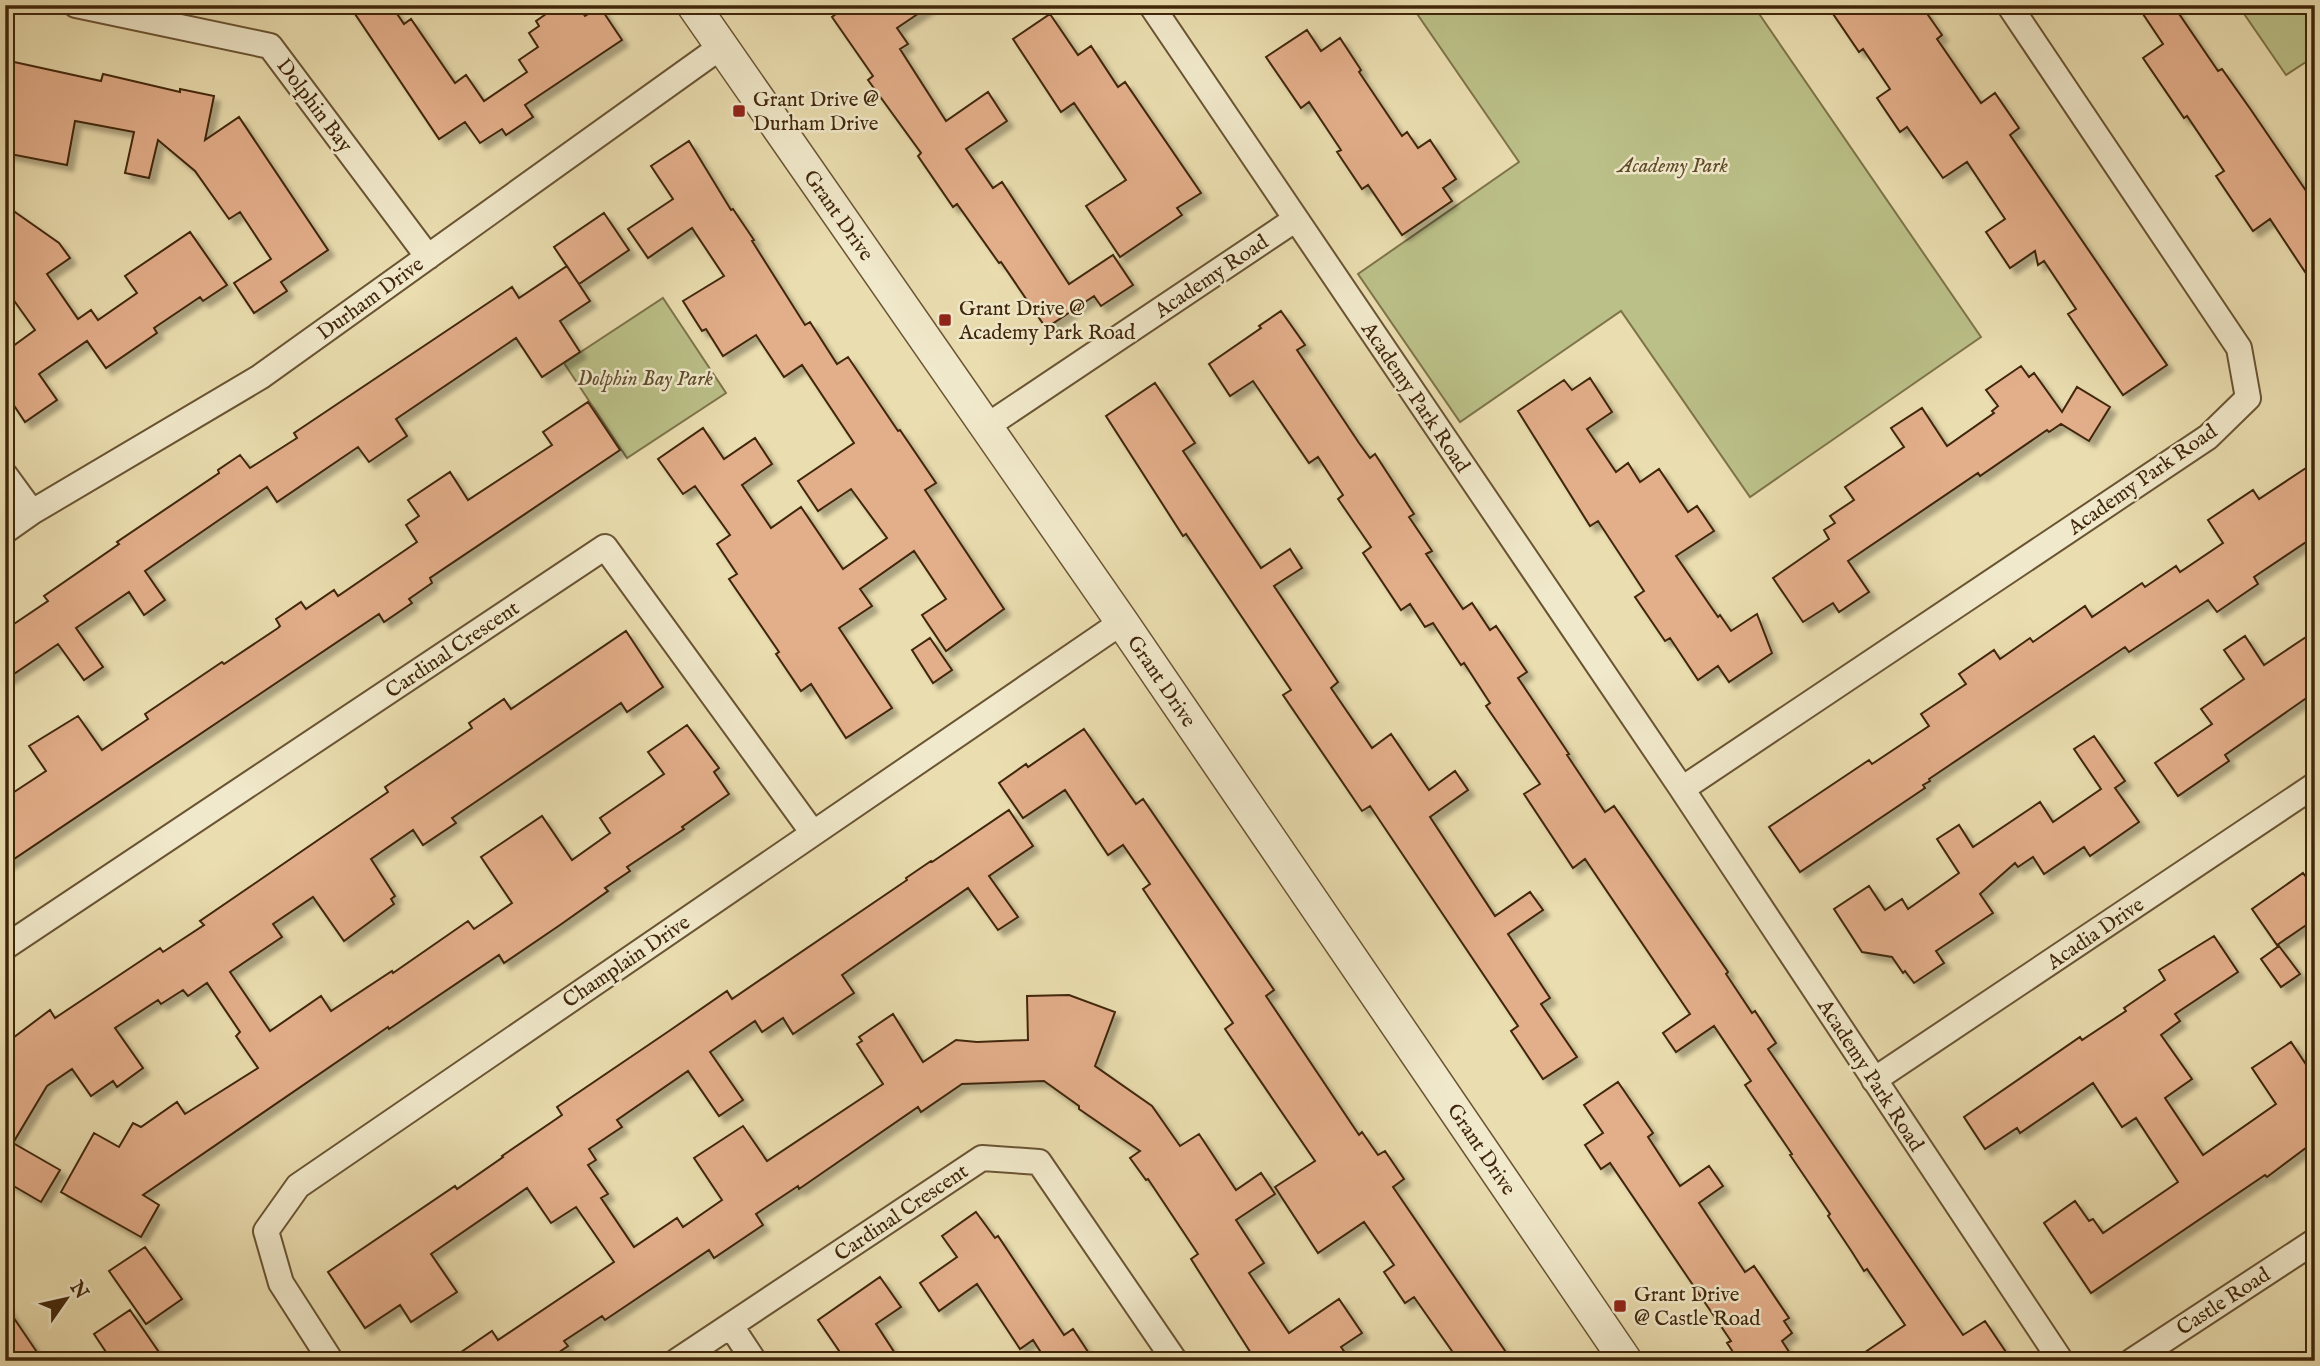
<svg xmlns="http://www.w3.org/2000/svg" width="2320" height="1366" viewBox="0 0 2320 1366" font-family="'IM FELL English',serif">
	<defs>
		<filter id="shadow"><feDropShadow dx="6" dy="6" stdDeviation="2" flood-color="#0004"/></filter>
	</defs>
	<rect width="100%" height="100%" fill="#eaddaf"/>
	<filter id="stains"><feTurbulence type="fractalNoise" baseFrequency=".00286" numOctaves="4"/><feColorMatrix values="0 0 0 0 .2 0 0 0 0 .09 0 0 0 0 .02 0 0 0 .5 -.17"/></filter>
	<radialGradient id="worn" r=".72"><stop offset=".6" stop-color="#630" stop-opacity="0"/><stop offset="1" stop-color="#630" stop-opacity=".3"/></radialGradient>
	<!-- green -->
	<path fill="#bbc088" stroke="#7e7349" stroke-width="2" d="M1411,5h342l228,332 -231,160 -129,-186 -161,111 -102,-148 161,-112z
		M2238,5h77v51l-29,19z
		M663,298l63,95 -99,65 -63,-95z"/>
	<!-- building -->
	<path fill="#e3ae8a" stroke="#40260a" stroke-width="2" filter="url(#shadow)" d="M349,5h42l13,19 7,-5 44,64 11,-8 18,26 43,-29 -8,-12 19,-13 -9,-14 10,-7 -3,-5 23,-16h18l8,11 15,-9 22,33 -97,65 8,12 -27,18 -4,-6 -22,14 -15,-21 -26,17z
		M848,5h83l-34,23 11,16 -8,5 46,72 42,-29 13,20 6,9 -41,28 27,39 9,-6 67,102 44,-29 20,30 -32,21 -7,-10 -48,32 -45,-66 -2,1 -42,-59 -4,3 -35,-51 3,-3 -53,-73 5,-4 -41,-59z
		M1827,5h94l21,30 -5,4 44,64 14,-10 24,35 -9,7 157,230 -44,30 -55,-81 8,-5 -32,-48 -6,4 -3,-14 -25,17 -24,-36 19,-13 -38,-57 -24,16 -36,-51 -7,5 -23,-34 13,-9 -27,-40 -4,3z
		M2137,5h36l45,66 4,-2 29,41 64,94v83l-45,-68 -17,12 -37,-55 8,-5 -37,-55 -3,2 -41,-60 20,-14z
		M1050,14l28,41 13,-9 27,41 7,-5 76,111 -24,15 5,7 -62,42 -34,-51 40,-26 -52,-77 -13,9 -48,-73z
		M1307,30l14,21 19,-13 21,32 -2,2 43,64 5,-4 11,16 12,-8 26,39 -13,9 9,13 -50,34 -34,-50 -6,4 -25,-37 4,-2 -32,-48 -8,6 -35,-51z
		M5,60l96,21 2,-7 77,18v-3l34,7 -9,44 34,-23 89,133 -47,32 6,9 -33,22 -20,-30 37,-24 -31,-47 -11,7 -34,-48 -37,-31 -9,38 -24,-5 9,-41 -59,-11 -8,44 -62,-12 8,-47 -8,-1z
		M689,141l42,69 2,-1 21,31 -2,1 53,84 5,-3 27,42 11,-7 50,74 2,-1 36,53 -11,7 79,119 -58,42 -24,-36 24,-16 -32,-48 -54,38 12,17 -33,22 53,80 -46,30 -35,-54 -10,7 -25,-37 3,-2 -50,-73 8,-5 -20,-30 13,-9 -35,-49 -12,8 -25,-35 45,-31 21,31 31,-21 17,26 -30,21 29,43 30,-21 42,62 44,-31 -36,-49 -33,22 -20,-30 56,-38 -52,-78 -18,12 -28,-42 -33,21 -17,-27 -4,2 -19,-30 41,-25 -32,-48 -44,30 -20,-29 45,-30 -22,-33z
		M5,205l54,38 11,15 -23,16 31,45 13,-9 7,10 39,-27 -12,-17 65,-44 37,53 -24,16 -3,-4 -46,31 3,5 -51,35 -19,-27 -48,33 18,26 -32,22 -20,-30v-40l30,-22 -30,-42z
		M604,213l25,37 -50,34 -25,-37z
		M567,266l23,35 -30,20 20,31 -38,25 -26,-39 -120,81 11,17 -38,26 -11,-15 -81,55 -10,-15 -122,84 20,29 -21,15 -15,-23 -53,36 27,39 -19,13 -26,-36 -53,36v-50l43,-29 -4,-5 75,-52 -2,-2 102,-69 -1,-3 22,-15 10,13 47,-30 -3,-5 218,-146 7,11z
		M1281,311l24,34 -8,5 62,93 11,15 5,-4 39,60 -5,3 23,34 -6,3 37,55 9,-6 18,27 6,-4 31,46 -9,6 51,76 -2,1 38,57 9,-6 114,166 -2,2 26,39 3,-2 21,32 -8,6 195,286 22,-14 27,40h-160l53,-36 -38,-56 -3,2 -12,-19 -24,-36 2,-2 -40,-59 2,-1 -47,-69 6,-4 -37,-55 -38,26 -13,-19 27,-19 -105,-155 -12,9 -49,-74 16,-10 -54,-78 4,-3 -26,-40 -3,2 -28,-42 -8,4 -15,-23 -9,6 -38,-57 8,-6 -33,-48 5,-4 -25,-38 -9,6 -56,-82 -23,15 -21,-32 52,-36 -2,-2z
		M2021,366l8,11 5,-4 28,39 15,-25 33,20 -21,34 -28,-17 -12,8 -2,-2 -67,46 -2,-3 -130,88 21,31 -30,20 -6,-9 -30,19 -30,-44 56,-39 -5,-9 11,-7 -5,-7 24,-16 -9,-13 59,-40 -13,-19 31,-20 25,38 47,-33 -2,-2 6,-5 -12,-16z
		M1590,378l22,34 -25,17 29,43 12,-9 12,19 19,-13 29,43 9,-6 17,25 -38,25 42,61 2,-2 11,16 26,-17 15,39 -43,29 -11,-16 -20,14 -28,-42 -5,3 -30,-44 9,-6 -46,-70 -8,5 -72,-115 46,-31 8,10z
		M1155,383l40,60 -12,8 78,117 29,-19 12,19 -28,18 64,96 -7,6 41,60 19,-14 38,56 26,-19 13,19 -38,27 65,99 35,-24 13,18 -35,24 42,64 -9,6 36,53 -34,22 -32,-48 7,-5 -148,-220 -8,5 -79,-116 8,-5 -105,-156 -3,2 -77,-120z
		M588,402l32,48 -190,128 2,5 -23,16 3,4 -28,19 -5,-8 -374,251v-67l41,-27 -17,-25 49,-30 24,34 46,-31 -3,-5 77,-52 2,2 54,-36 2,-2 -4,-7 25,-17 5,7 28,-19 4,6 79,-54 -11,-17 13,-9 -11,-16 42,-28 18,28 84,-55 -9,-13z
		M2315,462v74l-61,41 4,7 -41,28 -9,-12 -79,52 -4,-5 -196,132 1,2 -7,4 2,3 -125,84 -31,-45 100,-67 3,4 57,-38 -8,-12 45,-30 -7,-10 35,-24 6,9 30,-21 3,4 52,-36 7,11 50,-34 3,4 31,-21 4,6 43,-29 -15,-23 45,-30 6,9z
		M626,631l37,56 -36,25 -6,-9 -169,115 4,5 -33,22 -10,-15 -42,29 24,37 -4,3 3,5 -50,37 -31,-44 -40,27 9,13 -52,35 40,59 51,-35 10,15 61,-40 1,2 75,-52 6,8 38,-26 -31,-46 61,-41 30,44 38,-27 -10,-15 64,-44 -16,-22 39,-27 32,43 -5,4 15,22 -47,33 2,2 -57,38 3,4 -25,17 3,3 -48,34 -56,38 -5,-8 -110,74 -1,-2 -245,168 16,10 -18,32 -80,-45 33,-59 25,14 14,-24 8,4 36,-25 8,12 73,-46 -22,-32 4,-4 -33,-49 -19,13 -5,-6 -22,14 -3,-4 -43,28 28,40 -26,19 -4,-6 -22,15 -19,-27 -25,17 -34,57 47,27 -19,32 -36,-21v-137l45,-34 5,8 105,-70 3,4 41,-27 -4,-4 188,-129 -3,-5 87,-59 -3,-5 35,-24 7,10z
		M2315,631v61l-90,63 4,6 -51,35 -23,-33 57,-39 -11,-15 43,-30 -20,-29 21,-14 19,29z
		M930,638l22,32 -19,13 -21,-33z
		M1084,729l52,75 7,-5 131,191 -8,6 93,139 3,-3 16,23 7,-4 19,28 -11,8 119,174h-53l-45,-64 -9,6 -21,-31 10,-7 -30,-43 -46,31 -43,-66 40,-26 -90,-132 8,-6 -90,-134 7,-5 -27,-39 -15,10 -43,-65 -42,28 -24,-35 27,-19 2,3z
		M2094,736l31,45 -10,7 24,34 -49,34 -6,-9 -40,27 -11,-17 -15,10 -3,-4 -35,31 13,19 -57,38 8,12 -30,20 -9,-12 -2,2 -11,-16 -30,-5 -28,-43 35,-23 16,24 17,-11 6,10 51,-36 -22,-34 22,-14 14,22 67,-45 13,20 48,-33 -27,-40z
		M1009,810l24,36 -44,30 29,41 -20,13 -30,-42 -126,87 12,18 -61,41 -10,-16 -21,14 -7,-11 -45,31 33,48 -24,16 -31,-45 -71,49 5,7 -33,22 7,11 -8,5 20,29 -7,4 33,49 43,-29 6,9 39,-27 -28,-42 49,-32 24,35 116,-77 -26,-40 5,-3 -3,-4 34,-23 30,48 33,-22 21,2 51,-2 -1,-44 42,-1 46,17 -20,54 57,40 28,40 19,-12 37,56 25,-17 14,21 -39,26 28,43 -15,10 40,60 50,-34 23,34 -21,14 10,14h-95l-65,-102 7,-5 -50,-75 -2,1 -16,-22 10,-7 -61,-42v-3l-35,-25 -82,3 -41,28 -3,-5 -119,82 -1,-3 -42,28 7,11 -49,33 -5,-8 -104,70 -3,-4 -38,25 4,5 -22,15h-98l44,-30 6,9 116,-78 -38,-55 -25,16 -24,-35 -96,66 26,38 -46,30 -11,-17 -35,23 -37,-56 127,-86 2,3 46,-32 -1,-1 60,-41 -5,-8 112,-76 58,-40 5,8 175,-119 -1,-2 25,-17 1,1z
		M2303,873l12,16v30l-38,26 -25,-36z
		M2214,936l24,36 -63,42 5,7 -19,14 31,44 -27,19 38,57 73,-51 -24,-36 39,-26 24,36v63l-48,36 -2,-2 -174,118 -47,-70 31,-22 14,20 4,-2 10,14 75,-51 -42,-64 -14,9 -29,-44 -73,50 -3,-5 -32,21 -21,-32 116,-80 2,3 44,-29 -2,-3 41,-28 -6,-10z
		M2279,946l21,28 -19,13 -20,-28z
		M1618,1082l35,51 -5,4 32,49 29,-20 14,20 -24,17 46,69 9,-6 35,52 -5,3 8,12 -10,8 13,20h-56l-12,-18 4,-2 -121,-178 -9,6 -16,-24 18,-12 -19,-28z
		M976,1212l19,26 3,-2 66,99 9,-6 21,32h-69l15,-10 -7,-11 -13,9 -43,-65 -38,27 -19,-28 37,-26 -15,-21z
		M145,1247l37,52 -36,25 -37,-53z
		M880,1277l21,30 -25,17 24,37h-54l-28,-41z
		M5,1305l38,56h-38z
		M130,1310l35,51h-53l-18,-27z"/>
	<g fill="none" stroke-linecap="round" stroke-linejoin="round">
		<defs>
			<path id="minor" d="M76,5l194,41 158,211
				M1151,5l531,784 526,-352 40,-39 -9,-50 -230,-343
				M987,426l309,-207
				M5,475l27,37
				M5,531l27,-19 228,-135 462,-331
				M1682,789l379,572
				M5,947l600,-400 208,286
				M1874,1080l441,-295
				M731,1326l23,35
				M331,1361l-50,-78 -15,-52 32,-45 824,-564
				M677,1361l305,-203 57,4 136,199
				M2132,1361l183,-120"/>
			<path id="tertiary" d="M693,5l429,617 504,739"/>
		</defs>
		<!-- minor casing -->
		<use href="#minor" stroke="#6a5433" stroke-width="28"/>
		<!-- tertiary casing -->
		<use href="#tertiary" stroke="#6a5433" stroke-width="35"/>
		<!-- minor -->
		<use href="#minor" stroke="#f1e9cb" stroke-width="24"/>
		<!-- tertiary -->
		<use href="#tertiary" stroke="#f1e9cb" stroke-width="32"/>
	</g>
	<!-- markers -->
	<g fill="#8f2418" stroke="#f1e9cb" stroke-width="2.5">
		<rect x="732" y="104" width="14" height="14" rx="3.5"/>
		<rect x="938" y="313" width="14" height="14" rx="3.5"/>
		<rect x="1613" y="1299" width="14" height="14" rx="3.5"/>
	</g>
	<g text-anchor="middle" stroke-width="5" stroke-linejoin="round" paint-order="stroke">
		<!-- poi labels -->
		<g font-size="21" fill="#40260a" stroke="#f1e9cb" text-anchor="start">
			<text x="753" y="106">Grant Drive @<tspan x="753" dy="24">Durham Drive</tspan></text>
			<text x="959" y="315">Grant Drive @<tspan x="959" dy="24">Academy Park Road</tspan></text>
			<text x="1634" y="1301">Grant Drive<tspan x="1634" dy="24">@ Castle Road</tspan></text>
		</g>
		<!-- street labels -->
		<g font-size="21" fill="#40260a" stroke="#f1e9cb">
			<text transform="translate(315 105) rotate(53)" y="7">Dolphin Bay</text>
			<text transform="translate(839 215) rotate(55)" y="7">Grant Drive</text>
			<text transform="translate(1211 276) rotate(-34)" y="7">Academy Road</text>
			<text transform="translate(370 298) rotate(-36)" y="7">Durham Drive</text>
			<text transform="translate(1416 397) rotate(56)" y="7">Academy Park Road</text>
			<text transform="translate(2142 479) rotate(-35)" y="7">Academy Park Road</text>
			<text transform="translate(452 649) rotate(-34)" y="7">Cardinal Crescent</text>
			<text transform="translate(1162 681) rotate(56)" y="7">Grant Drive</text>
			<text transform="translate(2095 933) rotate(-34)" y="7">Acadia Drive</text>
			<text transform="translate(626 961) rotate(-34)" y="7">Champlain Drive</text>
			<text transform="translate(1871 1075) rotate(57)" y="7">Academy Park Road</text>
			<text transform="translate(1482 1149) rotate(56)" y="7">Grant Drive</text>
			<text transform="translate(901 1212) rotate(-34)" y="7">Cardinal Crescent</text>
			<text transform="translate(2223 1301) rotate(-33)" y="7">Castle Road</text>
		</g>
		<!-- park labels -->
		<g font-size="21" font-style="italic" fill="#5f4c2a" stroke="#f1e9cb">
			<text x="1673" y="172">Academy Park</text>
			<text x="645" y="385">Dolphin Bay Park</text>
		</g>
	</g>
	<!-- margin -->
	<rect width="2320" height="1366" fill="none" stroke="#eaddaf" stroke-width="28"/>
	<rect x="7" y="7" width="2306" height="1352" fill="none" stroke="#40260a" stroke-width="3.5"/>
	<rect x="14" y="14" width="2292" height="1338" fill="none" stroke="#40260a" stroke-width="2"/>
	<!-- north arrow -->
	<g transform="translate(66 1299) rotate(56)" stroke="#f1e9cb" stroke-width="5" paint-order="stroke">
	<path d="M0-5L12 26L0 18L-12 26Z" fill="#40260a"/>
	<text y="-10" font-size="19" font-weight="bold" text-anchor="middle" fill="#40260a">N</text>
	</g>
	<rect width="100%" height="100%" filter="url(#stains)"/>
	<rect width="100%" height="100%" fill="url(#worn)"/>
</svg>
